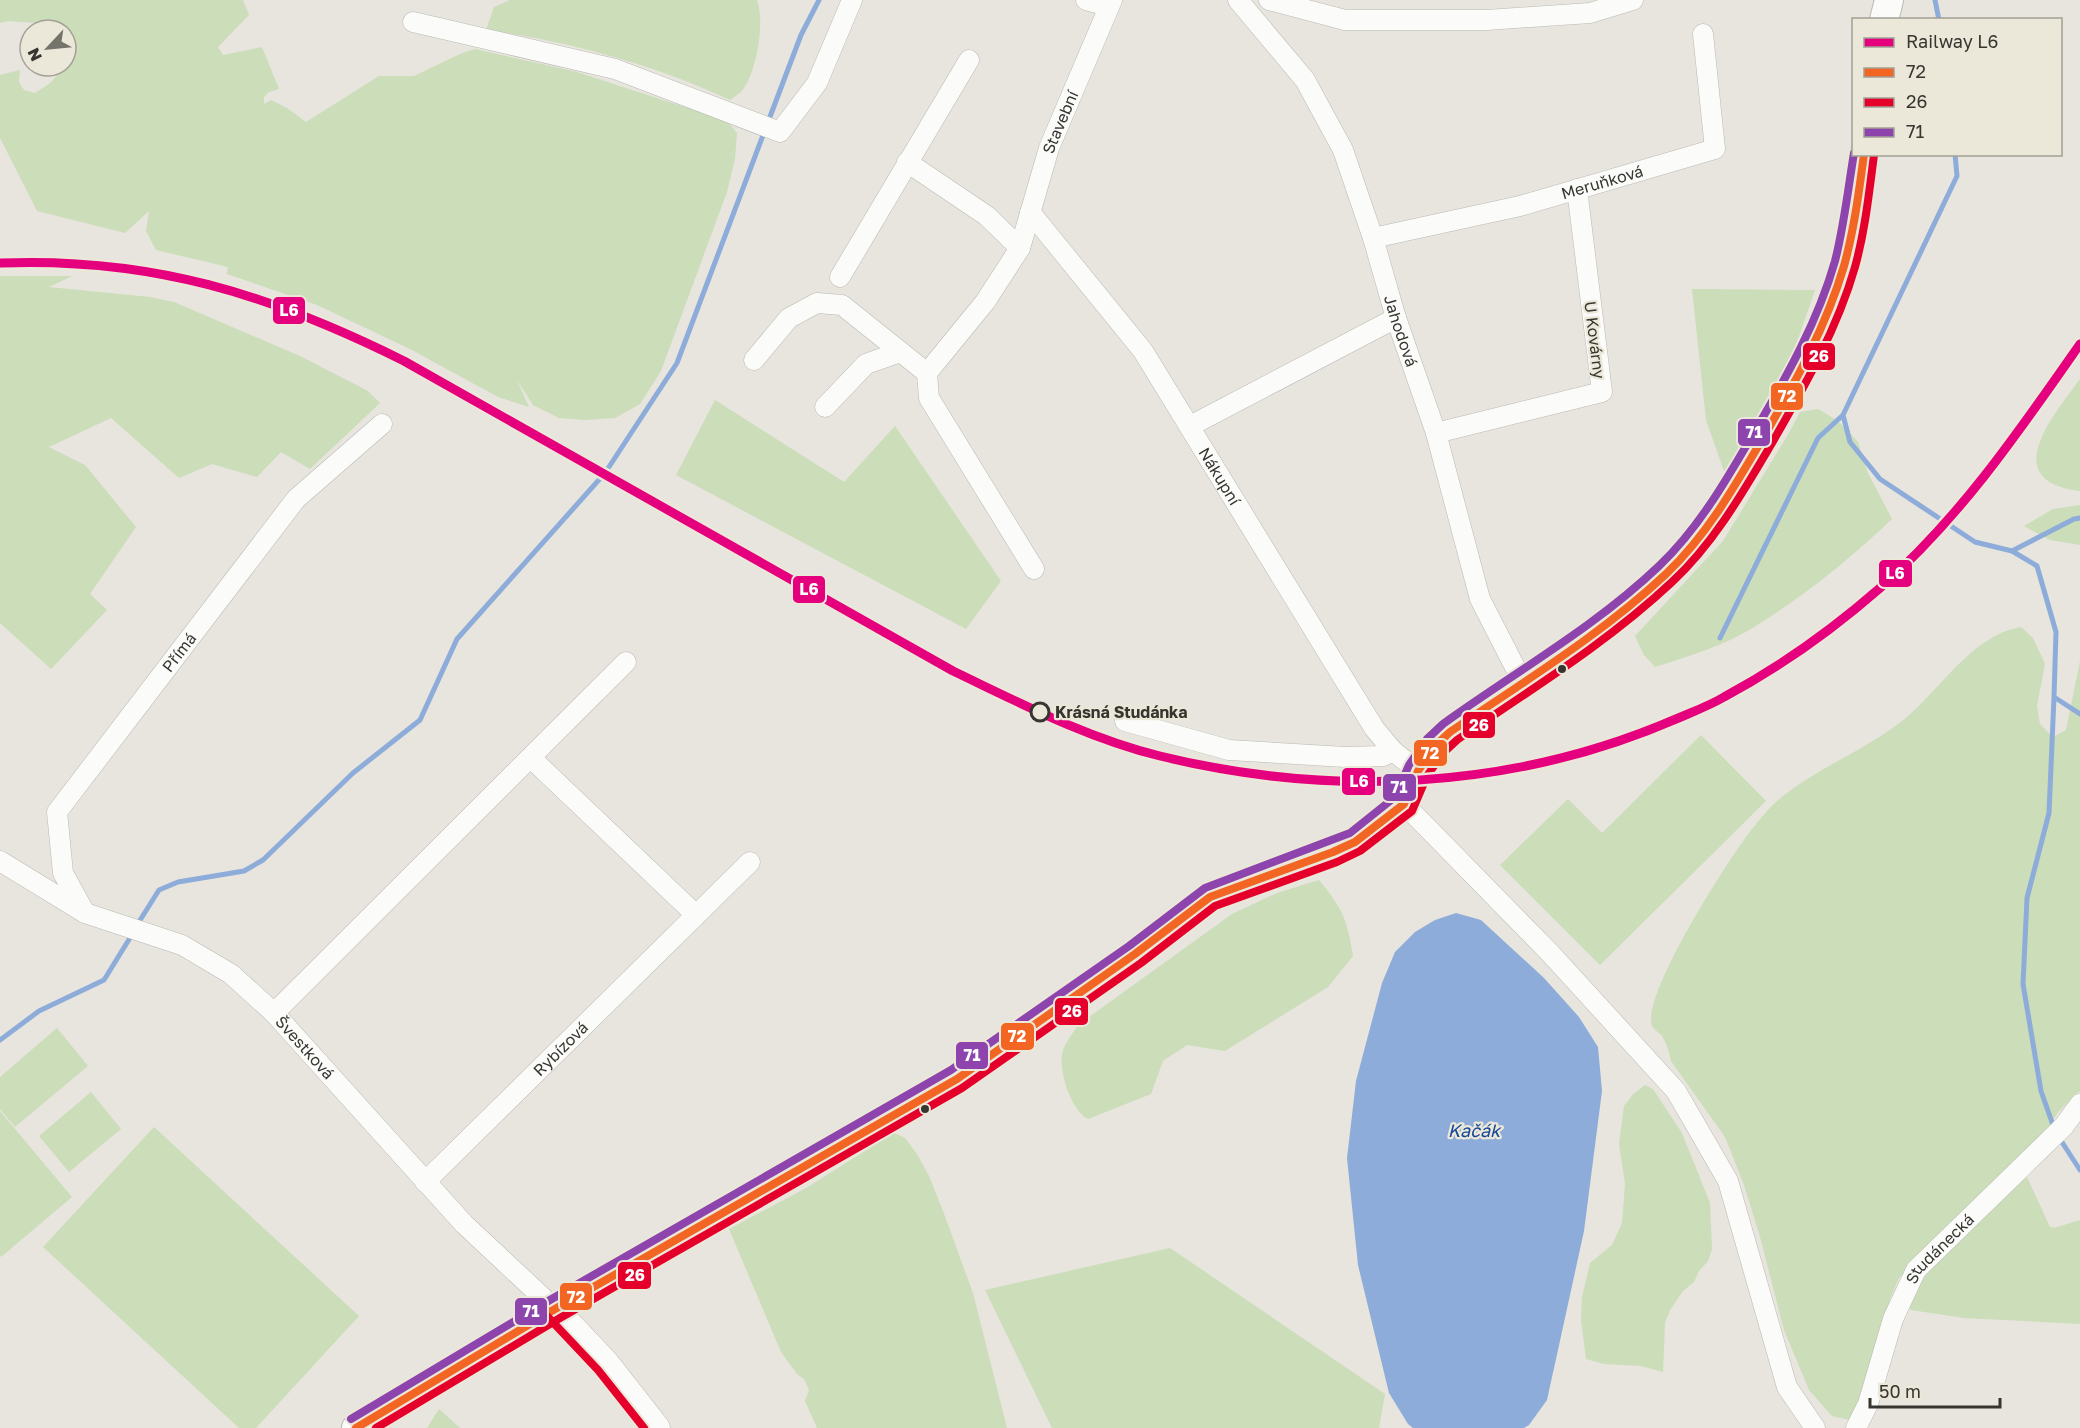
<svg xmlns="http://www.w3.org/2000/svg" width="2080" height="1428" viewBox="0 0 2080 1428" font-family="'Golos Text',sans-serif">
	<rect width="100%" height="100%" fill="#e7e5dd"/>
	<!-- green -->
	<path fill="#cbddb9" d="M0,0h243l6,15 -31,32 5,8 39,-8 17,42 -10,3 -5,5v7l7,-4 16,8 19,14 73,-46h35l46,-22 15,-5 102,23 150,49 10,12 -2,26 -8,33 -66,179 -21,33 -25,14 -30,2 -26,-2 -26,-13 -16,-25 12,27 -31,-10 -88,-48 -93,-44 -90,-31 1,-7 -72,-17 -10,-19 3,-20 -24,22 -88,-22 -37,-73v-63l20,-5 -1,12 5,8 11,3c11,-7 23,-13 25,-27h6v-36h-16l-3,-6 -38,-3 -9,2z
		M510,0h247c8,21 0,69 -13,88 -3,5 -9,8 -14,12 -75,-35 -161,-59 -244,-70l8,-23z
		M0,276h72l-23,11 101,10 24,5 126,54 68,35 12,12 -70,66 -29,-17 -24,25 -45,-13 -33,14 -68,-60 -62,29 36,18 51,62 -46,67 17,16 -56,59 -51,-46z
		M1692,289l123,1 -21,61 -41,84 -27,42 -20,-57z
		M2080,379v112c-83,-10 -27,-75 0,-112z
		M715,400l129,82 51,-56 106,155 -35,48 -290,-154z
		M1818,409l20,12 20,21 9,29 25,48c-42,40 -89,78 -138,108 -30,19 -65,29 -99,40l-11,-12 -9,-19 88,-95 66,-108 11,-21z
		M2080,505v40l-30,-5 -26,-14 29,-17z
		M2021,627l12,11 12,26 -8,42 3,18 13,13 13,-7 14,-69v430l-21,20 -20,30 -107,102 -33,35 -9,21 -15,64 -14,46 -11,11 -18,-4 -23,-26 -25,-60 -24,-93 -16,-52 -19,-48 -54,-76c-2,-9 -4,-17 -9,-25 -3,-3 -8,-7 -10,-10 -11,-30 76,-166 97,-193 10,-13 21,-27 34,-37 37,-29 82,-46 119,-75 39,-31 68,-85 119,-94z
		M1701,735l65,66 -166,164 -100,-100 68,-66 34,34z
		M1319,880c24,29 28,39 34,76l-25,31 -103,64 -38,-6 -24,16 -12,33 -63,25c-17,-9 -31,-50 -25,-69 3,-8 10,-17 15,-25l154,-111 45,-21z
		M57,1028l31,38 -73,61 -15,-18v-32z
		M1645,1085l8,4 29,44 28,70 2,46 -4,12 -9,10 -5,11 -11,9 -13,19 -5,13 -2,49 -22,-6 -37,-2 -18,-5 -5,-39 1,-23 8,-34 22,-18 10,-22 3,-39 -6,-40 5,-38 9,-12z
		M91,1092l30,37 -52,43 -30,-36z
		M0,1111l72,86 -71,60 -1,-2z
		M154,1127l205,189 -103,112h-17l-196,-181z
		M894,1133l11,5 12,16 12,22 14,35 30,82 34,135h-190l-12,-27 4,-11 -5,-11 -7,-5 -16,-22 -52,-123 77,-41z
		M2027,1177l23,50 4,1 26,-8v104l-116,-6 -53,-8 -4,-10 34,-45z
		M1170,1248l215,146 -6,34h-327l-67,-138z
		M439,1409l21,19h-33z"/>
	<!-- water -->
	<path fill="#8eacd9" d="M1456,913l25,7 63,58 35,39 19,30 4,44 -18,140 -37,169 -18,25 -5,3h-111l-5,-4 -19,-31 -31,-128 -11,-107 9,-77 26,-98 13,-31 20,-20 20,-12z"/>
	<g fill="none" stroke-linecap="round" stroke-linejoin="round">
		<!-- stream -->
		<path stroke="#8eacd9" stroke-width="5" d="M1935,0l4,20
			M768,122l33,-87 18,-35
			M1843,415l7,27 30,37 95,63 37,9 25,15 19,66 -2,65 26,17
			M2012,551l62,-32 6,-1
			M1720,638l98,-200 25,-23 114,-239 -2,-22
			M2054,697l-5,116 -22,85 -4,86 18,107 13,37
			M137,925l22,-35 19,-8 66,-11 19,-11 90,-87 67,-53 37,-81 148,-166 72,-110 88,-233
			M0,1040l39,-29 65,-31 29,-47
			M2058,1136l22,34"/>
		<defs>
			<g id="minor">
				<path d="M1086,0l23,6"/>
				<path id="s1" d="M1238,0l67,80 38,70 30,88 23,80 40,115 44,166 42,82"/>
				<path d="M1269,0l76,20h142l103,-7 43,-13"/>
				<path d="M413,22l202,47 165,63 37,-49 35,-83"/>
				<path d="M907,162l80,54 33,32"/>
				<path id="s2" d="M1030,212l113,139 231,377 19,23 25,20"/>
				<path id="s3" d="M1373,238l147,-32 195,-57 -12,-115"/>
				<path d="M840,277l129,-217"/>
				<path d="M754,360l35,-42 28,-15 25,2 85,68"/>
				<path d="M825,407l41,-43 34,-12"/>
				<path d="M1190,426l206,-108"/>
				<path d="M1436,433l166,-41 -25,-203"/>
				<path id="s4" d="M1034,569l-105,-171 -2,-25 58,-71 35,-54 29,-100 63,-148"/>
				<path d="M1125,721l104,29 116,7 38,-1 10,-5"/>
				<path d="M531,758l165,157"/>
				<path d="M1404,804l146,149 126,138 52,90 59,206 28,41"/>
				<path id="s5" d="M0,861l85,52 97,32 49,29 43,39 190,211 91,85"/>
				<path id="s6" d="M85,913l-22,-40 -6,-61 239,-313 86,-75"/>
				<path d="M274,1013l352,-351"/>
				<path id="s7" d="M425,1182l325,-320"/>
				<path id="s8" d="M1856,1428l12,-24 25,-85 23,-49 148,-144 16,-22"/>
			</g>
			<path id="tertiary" d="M555,1309l51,54 51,65"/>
			<path id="secondary" d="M1884,20l5,-20
				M356,1428l199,-119 402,-230 178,-125 75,-57 123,-45 22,-10 49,-38 14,-33 17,-25 15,-14c71,-50 153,-99 216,-158 42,-40 70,-90 99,-140 29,-49 57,-100 75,-155 13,-39 18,-83 24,-125"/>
		</defs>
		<!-- minor casing -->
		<use href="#minor" stroke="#bab9b3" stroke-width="21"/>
		<!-- tertiary casing -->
		<use href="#tertiary" stroke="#bab9b3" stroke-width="27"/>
		<!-- secondary casing -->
		<use href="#secondary" stroke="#bab9b3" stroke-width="30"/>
		<!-- minor -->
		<use href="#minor" stroke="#fbfbfa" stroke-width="20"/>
		<!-- tertiary -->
		<use href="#tertiary" stroke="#fbfbfa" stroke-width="26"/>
		<!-- secondary -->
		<use href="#secondary" stroke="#fbfbfa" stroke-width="28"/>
		<defs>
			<path id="bus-1" d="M356,1428l199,-119 402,-230 178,-125 75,-57 123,-45 22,-10 49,-38 14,-33 17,-25 15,-14c73,-50 151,-97 216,-158 41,-39 69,-88 97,-136 32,-55 63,-111 81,-172 10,-36 15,-74 20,-112"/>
			<path id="bus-2" d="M547,1316l51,54 46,58
				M376,1428l184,-110 402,-230 179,-125 74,-57 122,-44 23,-11 52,-40 15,-35 16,-23 14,-13c73,-50 150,-97 215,-158 42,-39 71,-90 100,-139 32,-56 65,-113 83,-176 10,-36 14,-74 19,-112"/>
			<path id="bus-3" d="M351,1419l199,-119 401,-230 178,-124 76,-58 145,-55 45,-36 14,-32 18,-26 16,-15c72,-52 151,-96 216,-158 41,-39 69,-89 97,-137 31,-53 62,-108 79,-168 9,-35 13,-72 19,-108"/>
		</defs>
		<!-- bus-1 casing -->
		<use href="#bus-1" stroke="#ebe7d9" stroke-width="12"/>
		<!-- bus-2 casing -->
		<use href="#bus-2" stroke="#ebe7d9" stroke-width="12"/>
		<!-- bus-3 casing -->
		<use href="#bus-3" stroke="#ebe7d9" stroke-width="12"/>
		<!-- bus-1 -->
		<use href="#bus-1" stroke="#f26522" stroke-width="8"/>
		<!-- bus-2 -->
		<use href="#bus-2" stroke="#e4002b" stroke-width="8"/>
		<!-- bus-3 -->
		<use href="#bus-3" stroke="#8e44ad" stroke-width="8"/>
		<defs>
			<path id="rail-1" d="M0,263c152,-6 269,31 404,98l549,310c67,32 134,67 207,85 172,42 352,34 516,-37 16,-7 33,-13 48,-22 56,-30 108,-67 156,-109 80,-70 140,-158 200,-244"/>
		</defs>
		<!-- rail-1 casing -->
		<use href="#rail-1" stroke="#ebe7d9" stroke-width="14"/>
		<!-- rail-1 -->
		<use href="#rail-1" stroke="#e5007d" stroke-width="9"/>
	</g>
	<!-- markers -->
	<g fill="#36352f" stroke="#ebe7d9" stroke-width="2">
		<circle cx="1562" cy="669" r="5"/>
		<circle cx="925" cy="1109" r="5"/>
	</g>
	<circle fill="#ebe7d9" stroke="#36352f" stroke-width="3" cx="1040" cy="712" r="9"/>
	<g text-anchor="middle" stroke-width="4.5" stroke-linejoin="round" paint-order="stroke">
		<!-- street labels -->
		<g font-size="16" fill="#36352f" stroke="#ebe7d9">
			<text dy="6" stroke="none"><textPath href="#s4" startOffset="514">Stavební</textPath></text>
			<text dy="6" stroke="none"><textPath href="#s3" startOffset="236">Meruňková</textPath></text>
			<text dy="6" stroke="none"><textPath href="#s1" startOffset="374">Jahodová</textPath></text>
			<text transform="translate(1595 340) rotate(83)" y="6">U Kovárny</text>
			<text dy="6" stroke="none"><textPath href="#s2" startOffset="326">Nákupní</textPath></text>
			<text dy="6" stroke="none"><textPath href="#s6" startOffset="308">Přímá</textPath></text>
			<text dy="6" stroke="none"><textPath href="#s5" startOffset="363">Švestková</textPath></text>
			<text dy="6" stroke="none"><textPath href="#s7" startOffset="190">Rybízová</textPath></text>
			<text dy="6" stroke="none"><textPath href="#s8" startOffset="201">Studánecká</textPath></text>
		</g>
		<!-- stop labels -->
		<g font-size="16" font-weight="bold" fill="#36352f" stroke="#ebe7d9" text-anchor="start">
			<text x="1055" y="718">Krásná Studánka</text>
		</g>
		<!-- water labels -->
		<g font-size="18" font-style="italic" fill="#154898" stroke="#ebe7d9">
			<text x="1474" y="1137">Kačák</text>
		</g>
	</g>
	<g stroke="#ebe7d9" stroke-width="2">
		<rect x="272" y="296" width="34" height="29" rx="6" fill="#e5007d"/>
		<rect x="1802" y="342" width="34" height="29" rx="6" fill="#e4002b"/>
		<rect x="1770" y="382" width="34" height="29" rx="6" fill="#f26522"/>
		<rect x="1737" y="418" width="34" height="29" rx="6" fill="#8e44ad"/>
		<rect x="1878" y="559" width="35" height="29" rx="6" fill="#e5007d"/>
		<rect x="792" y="575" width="34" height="29" rx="6" fill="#e5007d"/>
		<rect x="1462" y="711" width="34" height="28" rx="6" fill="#e4002b"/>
		<rect x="1413" y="739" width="35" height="28" rx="6" fill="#f26522"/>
		<rect x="1341" y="767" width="35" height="29" rx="6" fill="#e5007d"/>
		<rect x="1382" y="773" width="35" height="29" rx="6" fill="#8e44ad"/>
		<rect x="1054" y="997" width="35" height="29" rx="6" fill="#e4002b"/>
		<rect x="1000" y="1022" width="35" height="29" rx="6" fill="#f26522"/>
		<rect x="955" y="1041" width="34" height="29" rx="6" fill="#8e44ad"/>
		<rect x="617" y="1261" width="35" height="29" rx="6" fill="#e4002b"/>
		<rect x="559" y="1282" width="34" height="29" rx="6" fill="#f26522"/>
		<rect x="514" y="1297" width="34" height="29" rx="6" fill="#8e44ad"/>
	</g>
	<g font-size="16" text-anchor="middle" font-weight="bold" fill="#fff">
		<text x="289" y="316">L6</text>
		<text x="1819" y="362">26</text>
		<text x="1787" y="402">72</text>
		<text x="1754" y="438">71</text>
		<text x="1895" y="579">L6</text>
		<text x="809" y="595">L6</text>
		<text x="1479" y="731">26</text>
		<text x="1430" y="759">72</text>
		<text x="1359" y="787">L6</text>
		<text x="1399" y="793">71</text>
		<text x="1072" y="1017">26</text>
		<text x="1017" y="1042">72</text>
		<text x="972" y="1061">71</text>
		<text x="635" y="1281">26</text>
		<text x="576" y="1303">72</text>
		<text x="531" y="1317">71</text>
	</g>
	<!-- legend -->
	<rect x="1852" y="18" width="210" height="138" fill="#ebe7d9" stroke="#a3a095" stroke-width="1.5"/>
	<rect x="1864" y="38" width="30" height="9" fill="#e5007d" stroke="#a3a095" stroke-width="1.5"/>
	<text x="1906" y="48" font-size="18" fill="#36352f">Railway L6</text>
	<rect x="1864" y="68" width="30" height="9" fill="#f26522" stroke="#a3a095" stroke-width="1.5"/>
	<text x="1906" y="78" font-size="18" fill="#36352f">72</text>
	<rect x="1864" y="98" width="30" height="9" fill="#e4002b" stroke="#a3a095" stroke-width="1.5"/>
	<text x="1906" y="108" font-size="18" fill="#36352f">26</text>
	<rect x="1864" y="128" width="30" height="9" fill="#8e44ad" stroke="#a3a095" stroke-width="1.5"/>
	<text x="1906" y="138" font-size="18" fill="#36352f">71</text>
	<!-- north arrow -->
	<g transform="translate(48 48) rotate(244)"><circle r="28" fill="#ebe7d9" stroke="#a3a095" stroke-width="1.5"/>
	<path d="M0-4.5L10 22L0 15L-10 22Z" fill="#74736c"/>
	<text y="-9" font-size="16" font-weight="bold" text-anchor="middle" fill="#36352f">N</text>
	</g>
	<!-- scale -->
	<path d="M1870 1398v9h130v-9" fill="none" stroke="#36352f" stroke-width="3"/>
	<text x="1879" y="1398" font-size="18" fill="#36352f" stroke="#ebe7d9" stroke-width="4.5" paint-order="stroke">50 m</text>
</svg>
